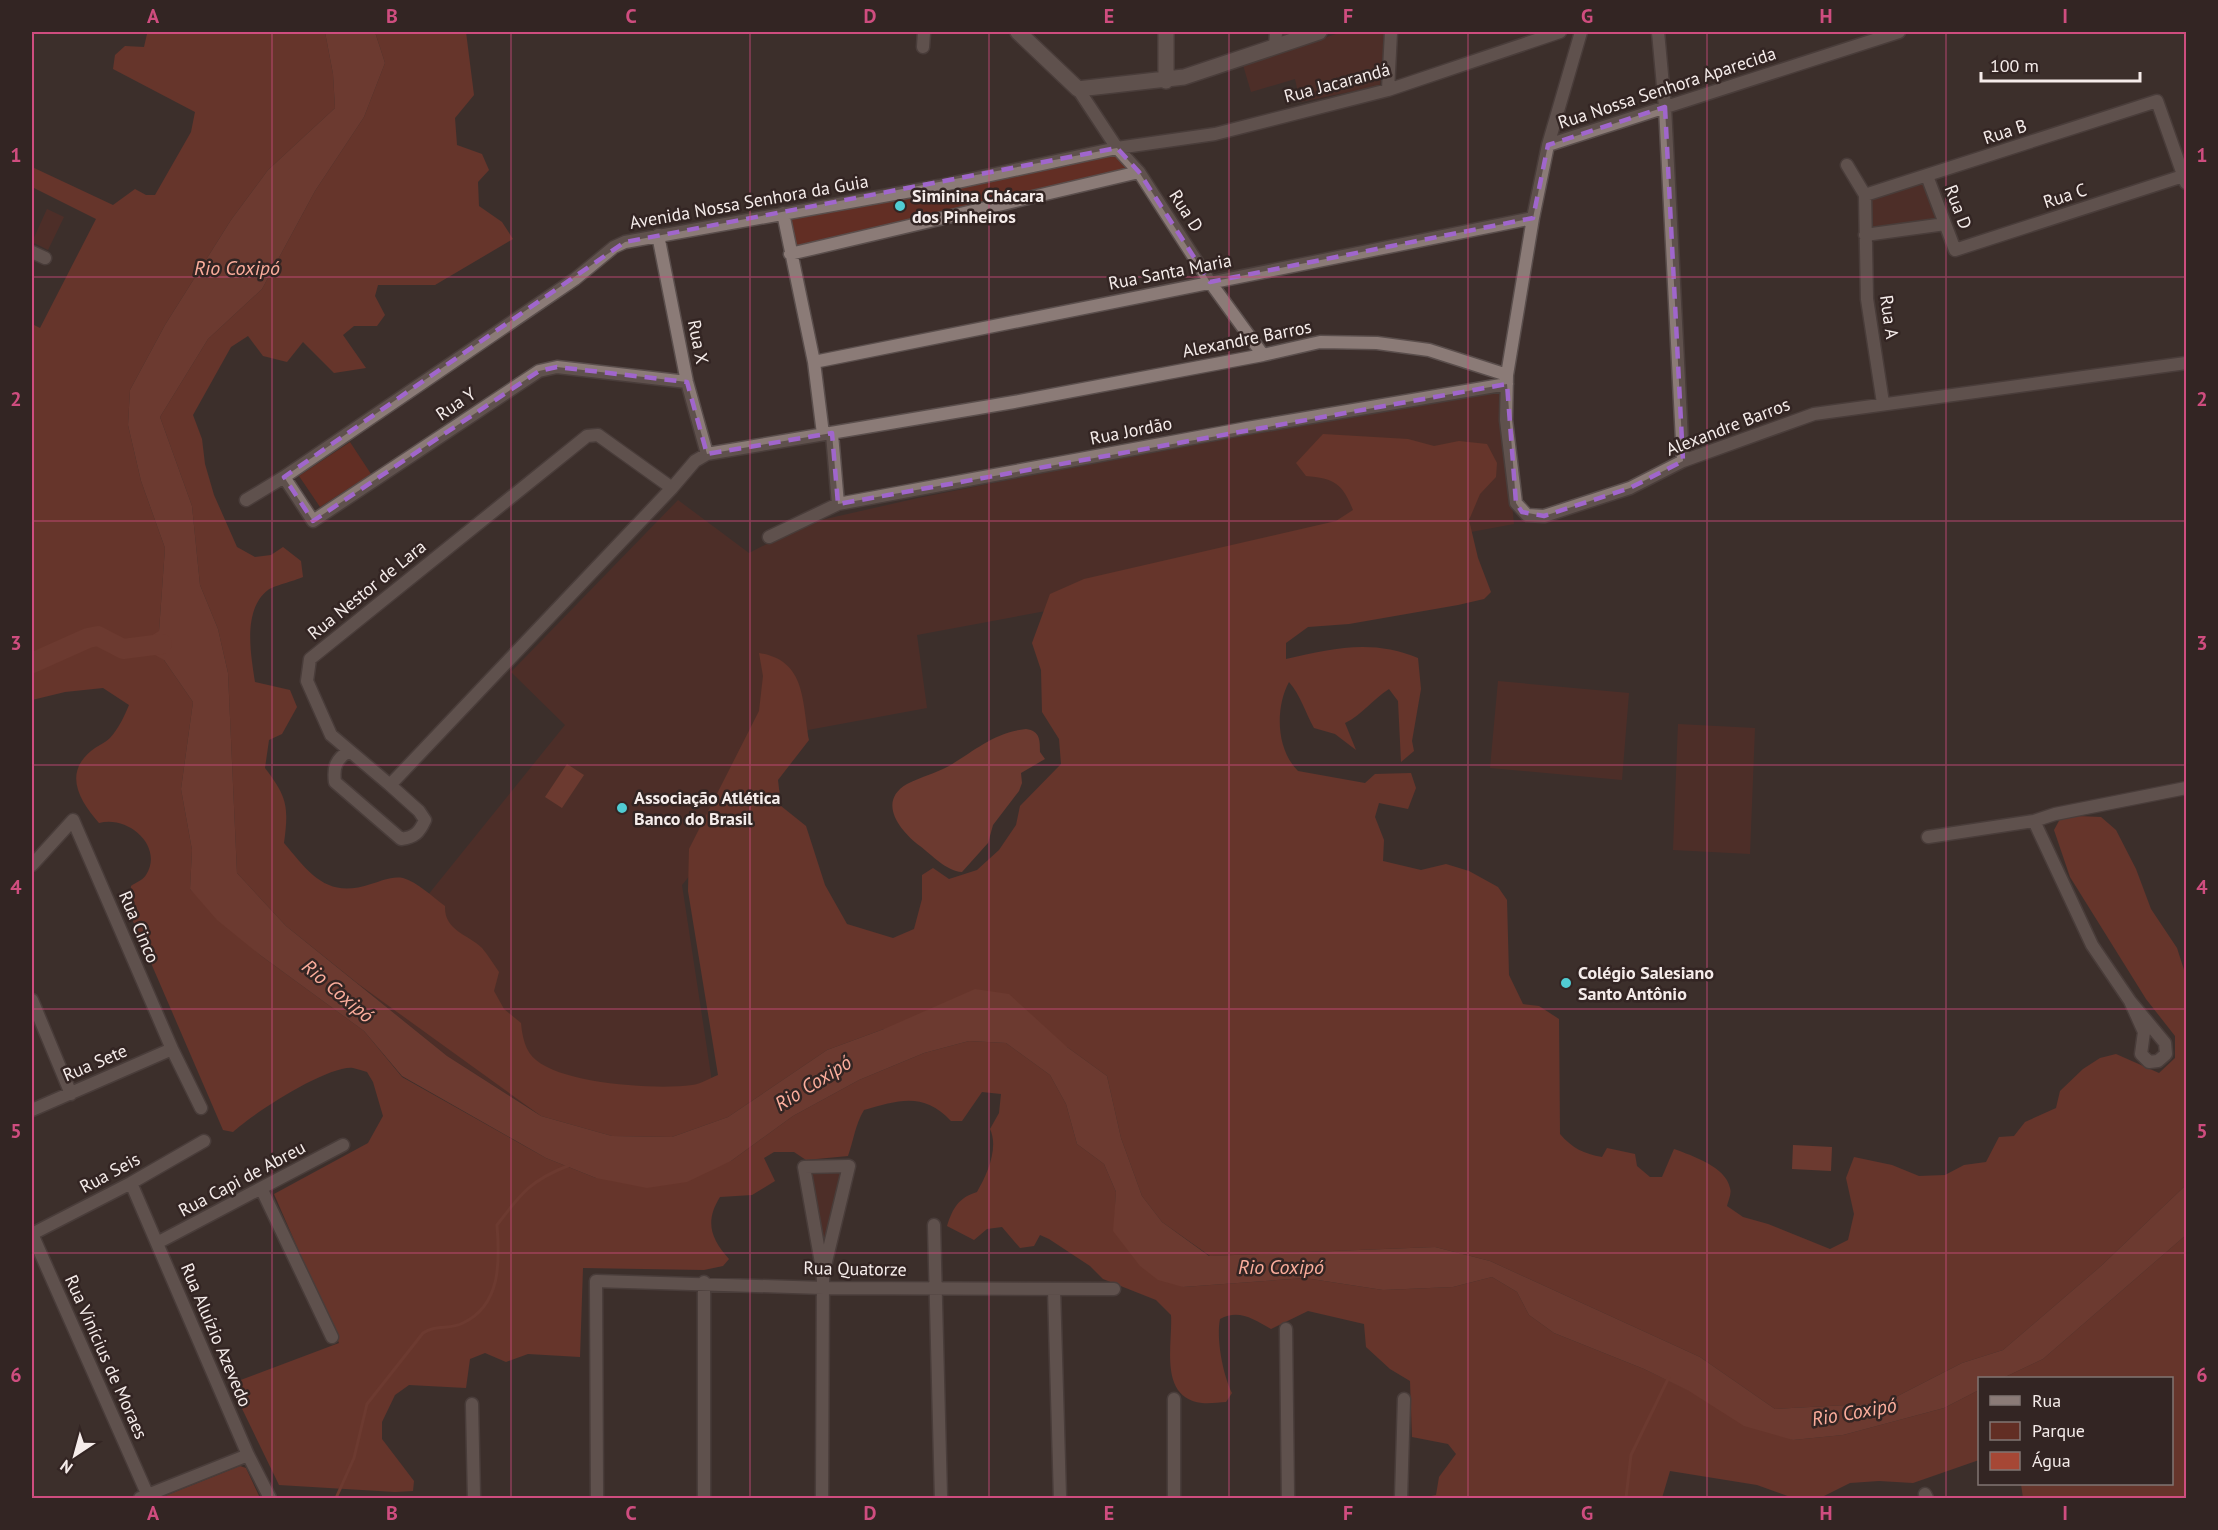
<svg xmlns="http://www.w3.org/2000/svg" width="2218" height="1530" viewBox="0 0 2218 1530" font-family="'PT Sans',sans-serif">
	<rect width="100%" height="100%" fill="#3d2f2c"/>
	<!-- green -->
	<path fill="#622e24" d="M1342,32h43l-5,54 -80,16 -5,-23 -44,13 -8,-27z
		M1116,152l14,16 -333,80 -8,-31z
		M1925,181l16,41 -73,10 -1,-35z
		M47,209l17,8 -16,33 -16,-8z
		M1501,389l13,135 -597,111 10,73 -119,22 -126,155 36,236 -106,15 -75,-23 -90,-57 -90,-73 208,-258 -54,-53 167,-172 71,53 59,-30 110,-25 376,-75z
		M350,442l21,32 -51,33 -21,-31z
		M1498,681l131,12 -7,87 -132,-12z
		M1678,724l77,4 -5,126 -77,-4z
		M846,1168l-22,96 -18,-95z"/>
	<!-- forest -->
	<path fill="#993c2a" d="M150,32h175l8,42 2,34 -67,62 -37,50 -66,105 -35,65 -2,35 13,56 24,67 -6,83 5,29 29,42 -12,87 11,61 -2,39 70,66 104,76 38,46 144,81 50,20 135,-17 62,-45 66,-36 65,-27 45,-12 37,2 44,32 16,29 11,40 27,20 12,28 -2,39 69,56 122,-9 78,12 70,-3 39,-10 25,15 12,23 25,18 90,36 149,71 50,-5 101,-27 35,-18v70l-66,23 -34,-2 -29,2 -30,15h-27l-36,-13 -87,-14 -8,27h-241l15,-3 3,-18 17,-23 -8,-10 -36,-7 -2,-56 -20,-12 -24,-22 -2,-23 -56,-13 -37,18c-18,-10 -32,-20 -51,-10 -4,20 3,56 12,74l-6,9c-7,0 -16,2 -24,1 -44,-5 -29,-59 -31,-88l-15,-15 -53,-21 -13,-13 -41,-27 -9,-4 -6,11 -14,2 -18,-21 -15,2 -13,11 -27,-14c6,-18 11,-28 30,-34 10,-17 22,-44 13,-63l9,-16 2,-19 -19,-2 -20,29h-11c-27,-29 -52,-21 -87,-11 -9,15 -10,29 -16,46l-42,4 -12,-8h-20l-10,6 11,23 -23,14 -32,2c-15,24 -10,41 9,62l-6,7 -19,4 -121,-2 -3,89 -52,-3 -22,8 -21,-9 -15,6 -4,29 -57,-3 -14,10 -13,27v17l32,42 -1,10 -18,1 -116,-7 -49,-101 109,-41 -65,-149 94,-51 15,-27 -10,-34 -6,-10c-4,-1 -9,-3 -14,-4 -25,-3 -101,46 -120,64l-10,-2 -94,-218 2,-26c4,-3 12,-6 15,-11 18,-28 -17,-60 -47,-52 -19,-22 -36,-49 -8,-72 6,-5 14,-8 19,-13 9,-10 14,-21 19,-33l-26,-17 -38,4 -33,8v-376l8,4 56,-109 -64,-32v-20l81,38 22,-16 11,6h9l36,-63 4,-20 -82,-43 2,-14 10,-9 19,1 3,-13z
		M375,32h91l8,63 -19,23 2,27 25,9 7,16 -11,12 1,24 23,16 11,17 -78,46h-57l-3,11 10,19 -8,11h-23l-11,9 23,33 -32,5 -31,-31 -16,20 -24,-6 -15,-20 -17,11 -38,68 9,24 3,25 9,31 23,52 18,10 16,-2 12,-8 18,14 2,16c-9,4 -30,9 -35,13 -26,20 -17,65 -13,92l35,8 7,17 -15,27 -13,6 -4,28c22,29 24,38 19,75 26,31 43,56 87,41 11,-3 20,-8 32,-6 14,4 30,19 42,28 -1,25 23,28 37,42 6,7 12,17 17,24l-5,19 10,18 17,14c1,12 4,29 15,37 28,24 121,30 156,25 9,-1 18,-7 26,-10l-30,-184 1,-42 70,-138 4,-35 -4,-23c47,7 43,48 50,87l-31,40 3,26 25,20 19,59 22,39 46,14 21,-9 8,-30v-24l11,-7 16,11 28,-9 22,-20 17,-25 4,-19 41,-42 -2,-25 -17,-27 -1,-42 -9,-27 18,-49 34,-15 252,-58 17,-11c-10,-26 -19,-32 -47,-34l-10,-13 27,-29 85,5 26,7 25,-5 28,3 10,19 -1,14 -16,17 -11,26 9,38 13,34 -7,7 -26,6 -109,19 -41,3 -22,16v16c47,-11 87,-20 132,-1l3,31 -9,52 2,10 -13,11 -3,-61 -9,-12c-16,10 -27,26 -44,34l11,27 -21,-16 -21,-6c-9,-16 -13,-32 -25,-46 -14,26 -13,67 9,89l67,12 10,-9 36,-1 5,15 -8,21 -29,-6 -4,14 9,23 -1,21 38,9 25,-6 23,7 29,16 9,13 2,75 14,29 16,2 20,13 1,115c12,14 24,20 42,23l5,-9 28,6 2,12 13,11h12l12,-28c19,7 52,18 56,39 2,6 -2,13 -3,18l16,11 25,7 62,25 18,-9 6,-26 -8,-36 8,-21 38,8 27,11 26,-1 19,-10 22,-3 13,-25 15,-1 11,-14 31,-14 4,-17 23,-22 17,-11 16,-4 43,19 16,-15v-22l-29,-37 -76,-122 -16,-47 6,-11 17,-3 24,1 15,13 20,39 15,40 26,39 9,28v209l-85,81 -98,84 -41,13 -78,40 -109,6 -75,-52 -210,-96 -55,-14 -225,9 -48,-34 -20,-26 -21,-58 -14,-62 -40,-29 -183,-18 -57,21 -99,67 -56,20 -60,-1 -71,-20 -184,-133 -71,-57 -49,-53 -9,-200 -10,-44 -18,-44 -8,-79 -32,-89 48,-78 54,-50 53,-98 49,-74 21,-54z
		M2186,1235v263h-163l-2,-14h151v-106h-169l40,-19z
		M240,1466l6,2 14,30h-100z"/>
	<!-- water -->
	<path fill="#a64735" d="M325,32h50l10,31 -21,54 -49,74 -53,98 -54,50 -48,78 32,89 8,79 18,44 10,44 9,200 49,53 161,130 94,60 71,20 60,1 56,-20 99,-67 57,-21 91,-40 34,5 58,53 40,29 14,62 21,58 20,26 47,34 226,-9 55,14 210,96 75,52 109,-6 78,-40 41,-13 98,-84 85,-81v50l-143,124 -40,19h-23l-1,12 -35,18 -101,27 -50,5 -49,-14 -55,-35 -45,-22 -90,-36 -25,-18 -12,-23 -25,-15 -39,10 -70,3 -78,-12 -122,9 -25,-7 -18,-14 -27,-35 3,-39 -12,-28 -27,-20 -11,-40 -16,-29 -44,-32 -37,-2 -45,12 -65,27 -66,36 -62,45 -44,21 -40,6 -51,-10 -50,-20 -144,-82 -38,-45 -104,-76 -43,-35 -27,-31 2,-39 -11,-61 12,-87 -29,-42 -27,-15 22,-14 6,-83 -24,-67 -13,-56 2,-35 35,-65 66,-105 37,-50 67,-62 -2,-34z
		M1026,729c14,2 14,11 14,23l5,7 -24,14 1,10 -3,8 -26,34 -5,18 -26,29c-16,-1 -30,-17 -42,-26 -19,-14 -44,-44 -13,-62 14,-7 29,-11 42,-18 25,-15 46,-34 77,-37z
		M567,764l17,11 -22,33 -17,-11z
		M1793,1145l39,2 -1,24 -39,-2z"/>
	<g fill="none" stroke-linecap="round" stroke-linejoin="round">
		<!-- stream -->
		<path stroke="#a64735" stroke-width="3" d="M336,1498l18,-40 13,-54 56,-71c13,-9 27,-3 40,-10 38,-18 37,-61 34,-98 24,-32 34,-45 73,-60
			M1626,1498l5,-43 38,-78"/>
		<!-- river -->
		<path stroke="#a64735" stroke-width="20" d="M32,663l56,-25 10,-2 25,13 39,-5"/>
		<defs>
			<path id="minor" d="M1658,32l7,75 18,354
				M923,47l1,-15
				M1275,47l1,-15
				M1078,89l39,59 22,24 71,110 53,73
				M1388,90l3,-58
				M1548,145l351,-113
				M1847,165l18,30 2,104 16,104
				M1927,176l28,74 231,-75
				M1865,195l292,-94 29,82
				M783,213l31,149 9,72
				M658,235l29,147 20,72
				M1865,235l80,-11
				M32,252l13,6
				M790,254l349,-82
				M814,362l719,-144
				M1507,375l26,-157 15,-73 33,-113
				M832,434l6,70
				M284,477l29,44 226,-150 18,-4 130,15
				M672,488l-74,-53 -11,1 -277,223 -3,22 24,54 59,50 282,-297 23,-27 12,-7 307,-52 249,-47 57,-13 57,1 52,7 78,25 -1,45 10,83 11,12 17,1 86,-28 53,-27 131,-47 372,-51
				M246,500l38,-23 291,-198 39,-32 11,-5 314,-56 178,-38 98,-14 173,-44 172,-58
				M769,537l69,-33 409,-76 260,-44
				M349,751c-13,8 -16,16 -14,31l66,57c14,-2 18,-6 24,-19l-6,-9 -29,-26
				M1928,837l106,-16
				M32,865l41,-45 99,229 29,59
				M32,1000l39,94
				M2130,1001l14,31 -3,22 8,8 9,-1 8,-7 -1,-11 -35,-42 -38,-56 -58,-124 21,-7 131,-26
				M32,1110l140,-61
				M131,1183l117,272 22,43
				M262,1190l70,147
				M934,1225l7,273
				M32,1234l117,264
				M32,1234l99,-51 73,-42
				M157,1243l186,-98
				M704,1282v216
				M1054,1289l6,209
				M1286,1329l2,169
				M472,1404l2,94
				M1925,1494l2,4
				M140,1498l108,-43
				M597,1498l-1,-217 228,7 290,1
				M822,1498l1,-224 26,-108 -45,1 19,107
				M1174,1498v-99
				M1401,1498l3,-99"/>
			<path id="tertiary" d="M1018,32l60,57 106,-12 135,-45
				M1166,32v49"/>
		</defs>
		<!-- minor casing -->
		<use href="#minor" stroke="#5a4e4c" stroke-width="15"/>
		<!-- tertiary casing -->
		<use href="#tertiary" stroke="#5a4e4c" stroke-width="18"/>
		<!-- minor -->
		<use href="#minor" stroke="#8b7b77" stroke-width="12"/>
		<!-- tertiary -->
		<use href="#tertiary" stroke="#8b7b77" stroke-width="15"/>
	</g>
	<!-- marked area -->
	<path d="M0 0H2218V1530H0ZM1665,107l18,354 -53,27 -86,28 -22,-4 -6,-9 -9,-119 -669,120 -6,-71 -125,21 -20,-72 -130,-15 -18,4 -226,150 -29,-44 341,-235 492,-94 22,24 71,110 323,-64 15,-73z" fill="#3d2f2c" fill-opacity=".55" fill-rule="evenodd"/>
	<path fill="none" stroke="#a066cc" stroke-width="4.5" stroke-dasharray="12 8" stroke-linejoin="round" d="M1665,107l18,354 -53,27 -86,28 -22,-4 -6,-9 -9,-119 -669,120 -6,-71 -125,21 -20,-72 -130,-15 -18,4 -226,150 -29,-44 341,-235 492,-94 22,24 71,110 323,-64 15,-73z"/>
	<!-- grid -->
	<path fill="none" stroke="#cf4d7f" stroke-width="1.5" stroke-opacity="0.55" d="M272,32v1466M511,32v1466M750,32v1466M989,32v1466M1229,32v1466M1468,32v1466M1707,32v1466M1946,32v1466M32,277h2154M32,521h2154M32,765h2154M32,1009h2154M32,1253h2154"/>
	<!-- markers -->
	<g fill="#51ccd3" stroke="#332523" stroke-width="2">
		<circle cx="900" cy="206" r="6"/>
		<circle cx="622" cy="808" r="6"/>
		<circle cx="1566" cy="983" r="6"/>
	</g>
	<g text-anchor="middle" stroke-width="5" stroke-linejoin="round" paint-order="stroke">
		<!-- street labels -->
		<g font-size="18" fill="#f5ecea" stroke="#332523">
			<text transform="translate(1337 83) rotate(-15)" y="6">Rua Jacarandá</text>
			<text transform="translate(1667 88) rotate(-18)" y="6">Rua Nossa Senhora Aparecida</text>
			<text transform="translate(2005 132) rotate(-18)" y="6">Rua B</text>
			<text transform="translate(2065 196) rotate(-18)" y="6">Rua C</text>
			<text transform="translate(749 202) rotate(-10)" y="6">Avenida Nossa Senhora da Guia</text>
			<text transform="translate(1958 207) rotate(69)" y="6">Rua D</text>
			<text transform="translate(1186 211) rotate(57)" y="6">Rua D</text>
			<text transform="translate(1170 272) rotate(-11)" y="6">Rua Santa Maria</text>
			<text transform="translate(1889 317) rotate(82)" y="6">Rua A</text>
			<text transform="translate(1247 339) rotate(-11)" y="6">Alexandre Barros</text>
			<text transform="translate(698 342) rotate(79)" y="6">Rua X</text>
			<text transform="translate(456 404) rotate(-34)" y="6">Rua Y</text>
			<text transform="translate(1728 427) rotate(-21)" y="6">Alexandre Barros</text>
			<text transform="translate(1131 431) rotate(-11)" y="6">Rua Jordão</text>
			<text transform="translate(367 590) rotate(-39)" y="6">Rua Nestor de Lara</text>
			<text transform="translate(139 927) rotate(67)" y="6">Rua Cinco</text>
			<text transform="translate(95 1063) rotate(-23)" y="6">Rua Sete</text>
			<text transform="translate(110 1173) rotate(-28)" y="6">Rua Seis</text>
			<text transform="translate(242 1179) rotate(-28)" y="6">Rua Capi de Abreu</text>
			<text transform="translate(855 1269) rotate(1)" y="6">Rua Quatorze</text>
			<text transform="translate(216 1335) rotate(67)" y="6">Rua Aluízio Azevedo</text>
			<text transform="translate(106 1357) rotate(66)" y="6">Rua Vinícius de Moraes</text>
		</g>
		<!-- poi labels -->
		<g font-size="18" font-weight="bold" fill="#f5ecea" stroke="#332523" text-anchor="start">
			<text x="912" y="202">Siminina Chácara<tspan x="912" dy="21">dos Pinheiros</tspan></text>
			<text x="634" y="804">Associação Atlética<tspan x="634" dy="21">Banco do Brasil</tspan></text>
			<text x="1578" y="979">Colégio Salesiano<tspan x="1578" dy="21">Santo Antônio</tspan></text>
		</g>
		<!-- water labels -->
		<g font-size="20" font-style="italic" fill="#fbad9c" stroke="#332523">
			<text x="237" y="275">Rio Coxipó</text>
			<text transform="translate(338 991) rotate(40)" y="7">Rio Coxipó</text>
			<text transform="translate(813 1083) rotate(-32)" y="7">Rio Coxipó</text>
			<text x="1281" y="1274">Rio Coxipó</text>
			<text transform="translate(1854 1412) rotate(-10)" y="7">Rio Coxipó</text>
		</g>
	</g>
	<!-- border -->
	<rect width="2218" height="1530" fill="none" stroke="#332523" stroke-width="66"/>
	<!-- legend -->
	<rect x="1978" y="1377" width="195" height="108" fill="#332523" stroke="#817573" stroke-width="1.5"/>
	<rect x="1990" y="1396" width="30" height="9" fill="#8b7b77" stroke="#817573" stroke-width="1.5"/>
	<text x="2032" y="1407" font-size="18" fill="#f5ecea">Rua</text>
	<rect x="1990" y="1422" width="30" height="18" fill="#622e24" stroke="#817573" stroke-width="1.5"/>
	<text x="2032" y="1437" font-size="18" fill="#f5ecea">Parque</text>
	<rect x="1990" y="1452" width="30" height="18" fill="#a64735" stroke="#817573" stroke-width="1.5"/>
	<text x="2032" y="1467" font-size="18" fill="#f5ecea">Água</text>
	<!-- north arrow -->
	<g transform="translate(75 1455) rotate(216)" stroke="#332523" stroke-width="4.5" paint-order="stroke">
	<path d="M0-4.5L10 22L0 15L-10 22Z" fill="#f5ecea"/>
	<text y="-9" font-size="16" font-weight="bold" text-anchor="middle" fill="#f5ecea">N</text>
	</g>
	<!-- scale -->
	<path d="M1981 72v9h159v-9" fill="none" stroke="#f5ecea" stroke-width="3"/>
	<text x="1990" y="72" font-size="18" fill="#f5ecea" stroke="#332523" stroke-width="4.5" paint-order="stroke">100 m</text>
	<rect x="33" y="33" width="2152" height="1464" fill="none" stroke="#cf4d7f" stroke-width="2"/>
	<g font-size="20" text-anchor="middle" font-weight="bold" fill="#cf4d7f">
		<text x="153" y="23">A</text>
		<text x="392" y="23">B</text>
		<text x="631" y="23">C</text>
		<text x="870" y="23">D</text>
		<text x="1109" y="23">E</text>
		<text x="1348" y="23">F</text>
		<text x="1587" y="23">G</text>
		<text x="1826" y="23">H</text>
		<text x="2065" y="23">I</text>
		<text x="16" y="162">1</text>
		<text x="2202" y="162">1</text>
		<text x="16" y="406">2</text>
		<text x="2202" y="406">2</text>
		<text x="16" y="650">3</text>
		<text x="2202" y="650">3</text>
		<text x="16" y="894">4</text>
		<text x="2202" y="894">4</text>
		<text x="16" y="1138">5</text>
		<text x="2202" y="1138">5</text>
		<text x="16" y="1382">6</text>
		<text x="2202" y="1382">6</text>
		<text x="153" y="1520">A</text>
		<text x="392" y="1520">B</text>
		<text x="631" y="1520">C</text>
		<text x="870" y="1520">D</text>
		<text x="1109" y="1520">E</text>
		<text x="1348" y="1520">F</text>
		<text x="1587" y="1520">G</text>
		<text x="1826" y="1520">H</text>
		<text x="2065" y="1520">I</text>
	</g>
</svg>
